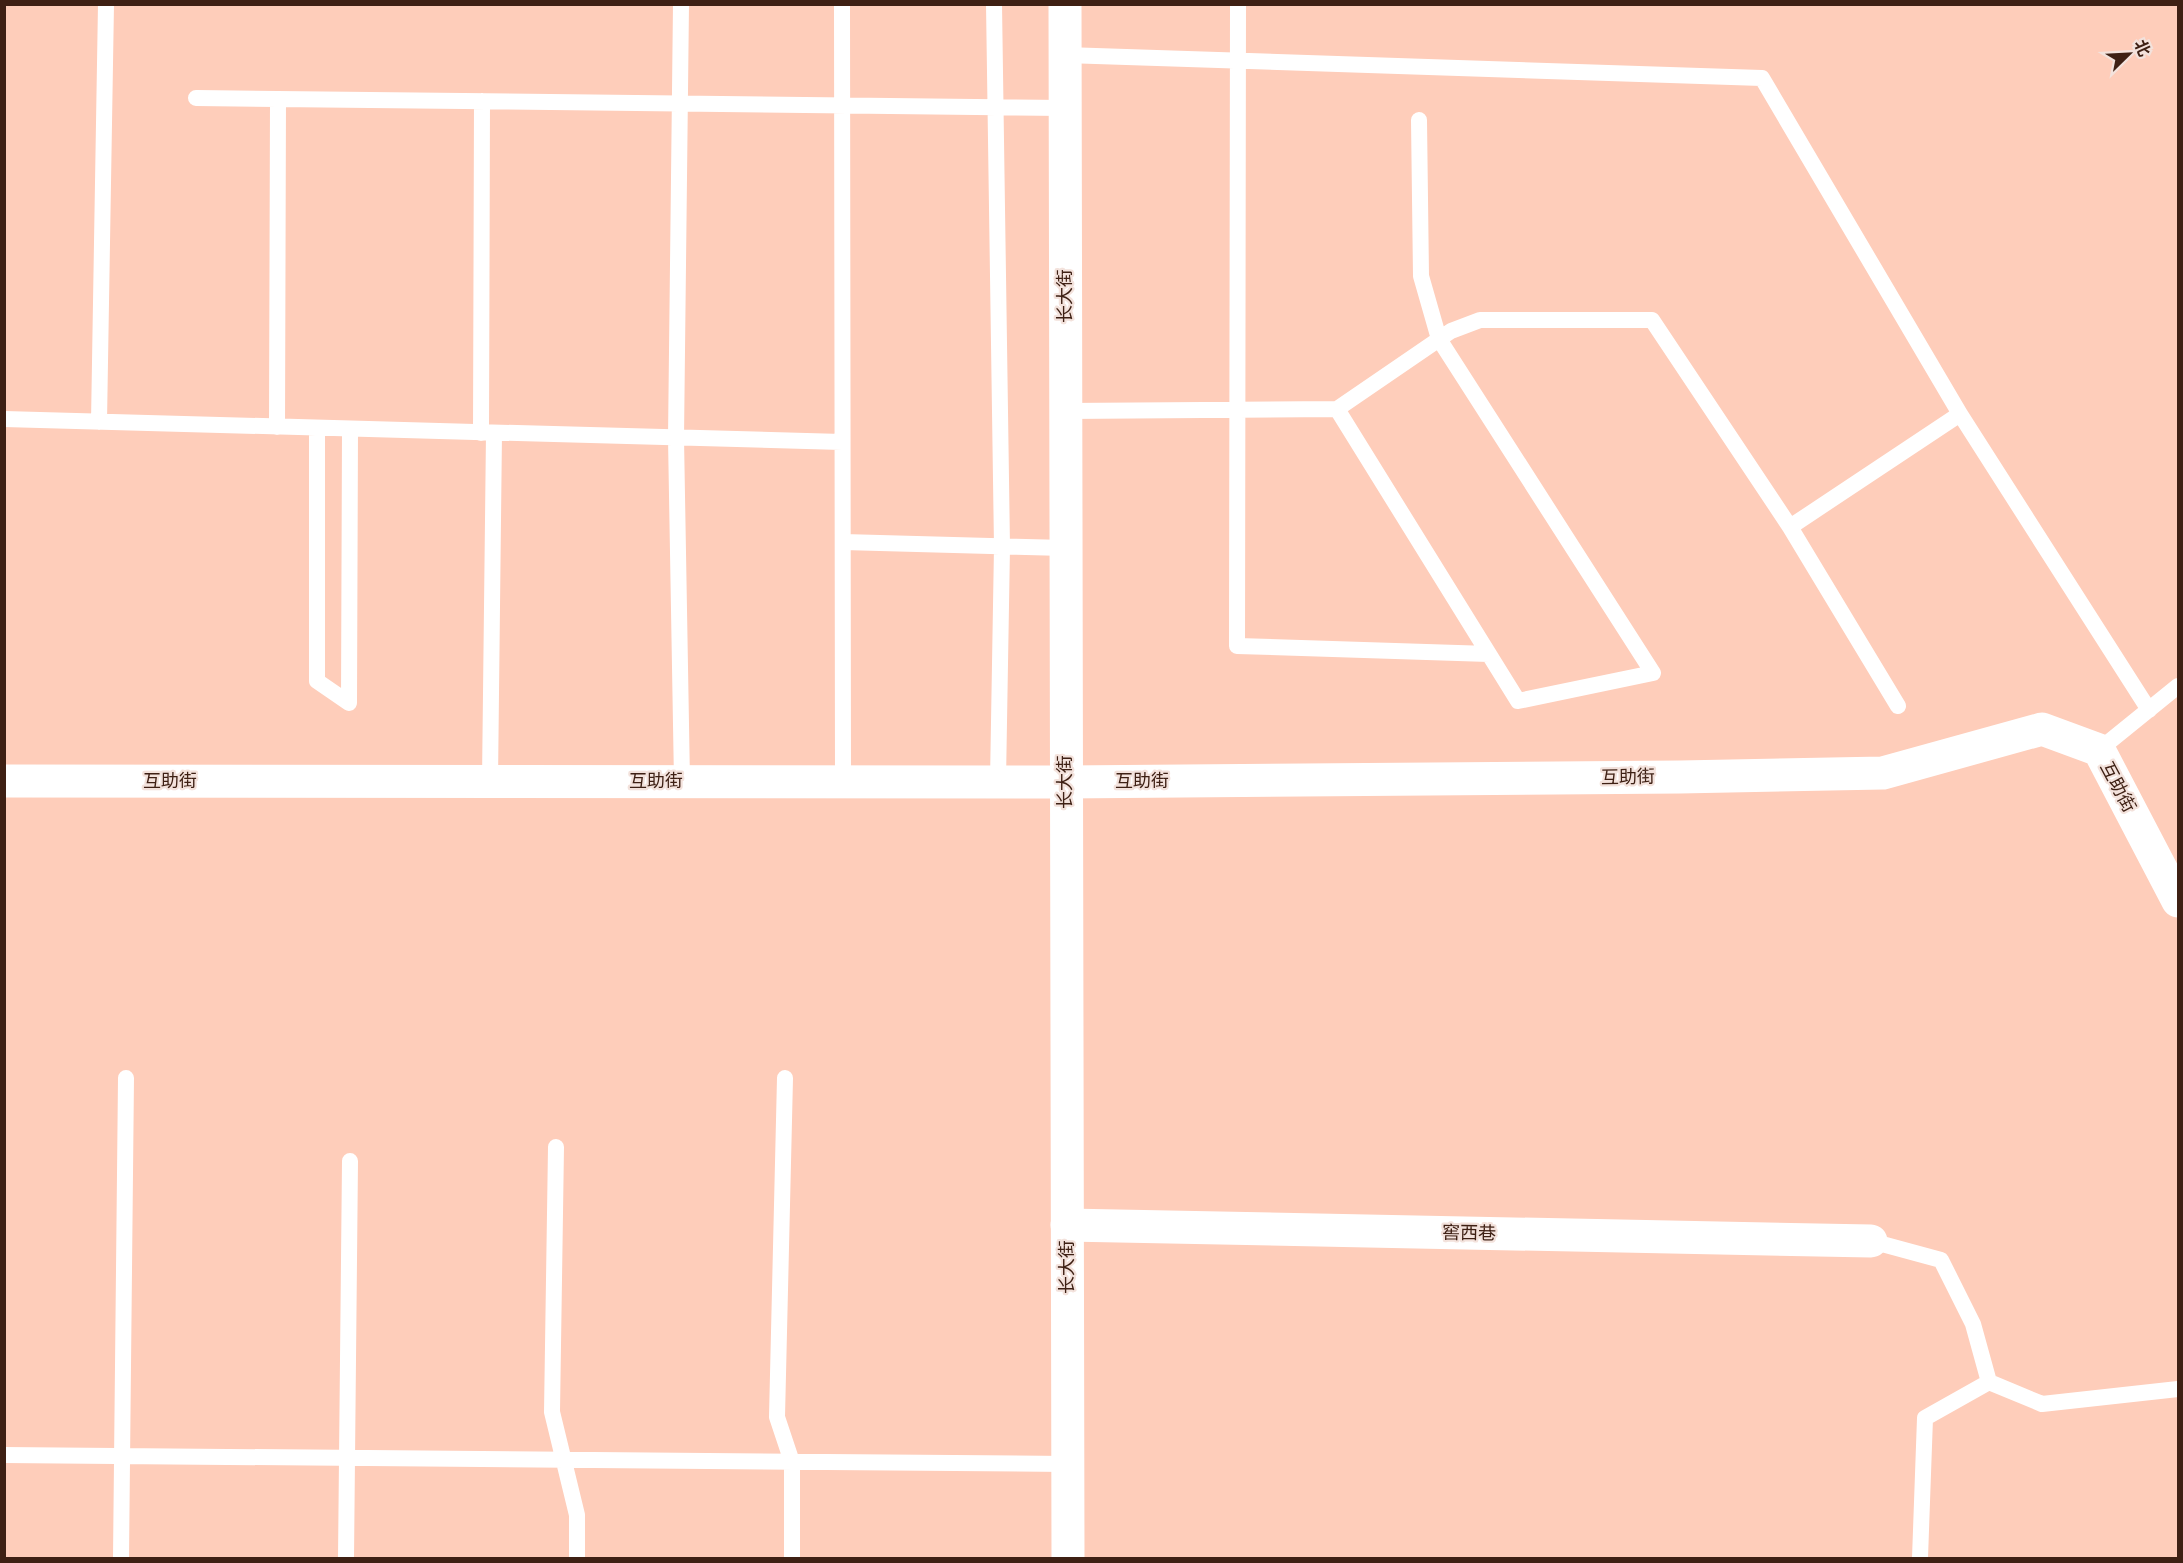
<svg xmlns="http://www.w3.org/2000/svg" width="2183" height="1563" viewBox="0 0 2183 1563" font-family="Cabin,'Noto Sans SC',sans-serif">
	<rect width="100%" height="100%" fill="#fecdba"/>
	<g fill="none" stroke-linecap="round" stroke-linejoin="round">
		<!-- service -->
		<path stroke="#fff" stroke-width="16" d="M681,4l-5,434 6,343
			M842,4l1,777
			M994,4l8,543 -4,234
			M1238,4l-1,642 252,8
			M1065,55l697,23 198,336 189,296
			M196,98l868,10
			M1337,409l181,292 135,-28 -214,-334 -18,-63 -2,-156
			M1065,411l272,-2 114,-78 29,-11h172l138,207 108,179
			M4,419l838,23
			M99,422l7,-418
			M277,427l1,-328
			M317,428v253l32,22 1,-274
			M481,433l1,-332
			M1790,527l170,-113
			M843,542l222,6
			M2099,750l79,-64
			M490,781l4,-348
			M785,1078l-8,339 15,45v96
			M556,1147l-4,265 25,103v43
			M1871,1241l70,19 32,64 16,58 53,22 136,-15
			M4,1455l1064,9
			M121,1558l5,-480
			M346,1558l4,-397
			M1920,1558l5,-140 64,-36"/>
		<!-- minor -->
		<path stroke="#fff" stroke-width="33" d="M4,781l1061,1 615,-5 203,-4 159,-44 57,21 79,151
			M1067,1225l804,16"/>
		<!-- tertiary -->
		<path stroke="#fff" stroke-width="33" d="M1065,4l3,1554"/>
	</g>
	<g text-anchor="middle" stroke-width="4.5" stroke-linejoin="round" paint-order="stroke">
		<!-- street labels -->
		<g font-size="18" fill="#3e2014" stroke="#f3e2dc">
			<text transform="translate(1065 296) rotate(-90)" y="6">长大街</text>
			<text transform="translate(1628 777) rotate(-1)" y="6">互助街</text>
			<text x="170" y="787">互助街</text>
			<text x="656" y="787">互助街</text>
			<text x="1142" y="787">互助街</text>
			<text transform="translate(1065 782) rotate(-90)" y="6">长大街</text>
			<text transform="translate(2118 787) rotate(62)" y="6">互助街</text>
			<text transform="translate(1469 1233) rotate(1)" y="6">窖西巷</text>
			<text transform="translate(1067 1267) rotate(-90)" y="6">长大街</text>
		</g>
	</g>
	<!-- border -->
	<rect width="2183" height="1563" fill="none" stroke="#3e2014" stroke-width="12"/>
	<!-- north arrow -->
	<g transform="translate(2129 54) rotate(66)" stroke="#f3e2dc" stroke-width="4.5" paint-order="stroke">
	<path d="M0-4.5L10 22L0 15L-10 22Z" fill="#3e2014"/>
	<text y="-9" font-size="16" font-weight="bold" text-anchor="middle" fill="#3e2014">北</text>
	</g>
</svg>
